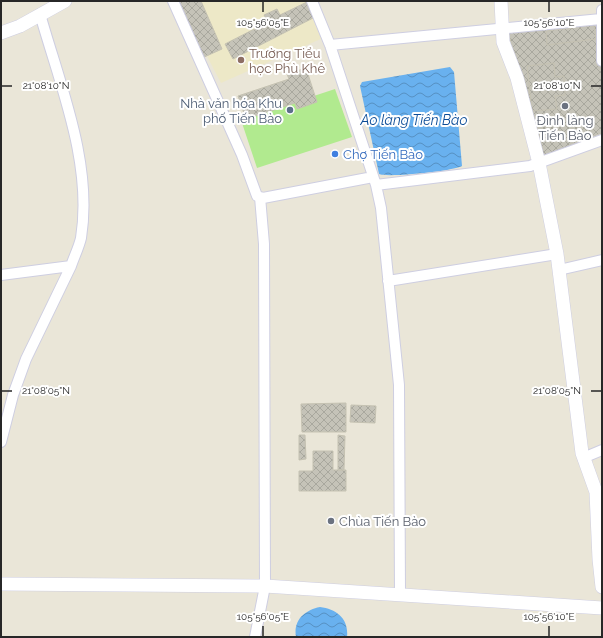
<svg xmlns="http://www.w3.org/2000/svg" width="603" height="638" viewBox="0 0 603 638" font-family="Raleway,sans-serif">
	<defs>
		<pattern id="water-waves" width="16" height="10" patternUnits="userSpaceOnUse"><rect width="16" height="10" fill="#69b1ef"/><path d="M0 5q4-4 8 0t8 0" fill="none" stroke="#5690c2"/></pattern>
		<pattern id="building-cross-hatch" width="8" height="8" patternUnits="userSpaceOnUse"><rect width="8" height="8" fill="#c5c3b8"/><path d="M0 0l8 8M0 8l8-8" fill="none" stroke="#a9a89e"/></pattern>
	</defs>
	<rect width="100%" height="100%" fill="#eae6d8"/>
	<!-- education -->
	<path fill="#ede8c7" d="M178,1h130l15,37 -102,45z"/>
	<!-- pitch -->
	<path fill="#b1ea8f" d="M335,89l17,48 -95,31 -16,-48z"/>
	<!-- water -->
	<path fill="url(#water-waves)" d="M450,67l4,5 8,94c-8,5 -75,12 -83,8l-19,-88 2,-4z
		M320,607c17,2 29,12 27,30h-51c-3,-17 9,-27 24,-30z"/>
	<!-- building -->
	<path fill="url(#building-cross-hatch)" stroke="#c5c2b2" d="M177,1h24l21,48 -20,9z
		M307,2l8,15 -82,42 -8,-15 43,-22 -4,-7 13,-6 3,6z
		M598,23l4,57v53l-61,24 -33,-126z
		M594,25l2,14 -49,6 -1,-14z
		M554,63l1,14 9,-1 1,19 -10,1 2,13 -25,2 -5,-45z
		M306,68l11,34 -20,7 -2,-6 -49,16 -8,-23 51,-17 -2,-5z
		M346,403v29h-44l-1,-28z
		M351,405l25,1 -1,17 -25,-1z
		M299,435h6l1,24 -7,1z
		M338,435l7,1 -1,34h-6z
		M313,451h20v19h13v21h-47v-20h14z"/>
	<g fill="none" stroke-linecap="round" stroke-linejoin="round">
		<defs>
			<path id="minor" d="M173,1l69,154 15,41 6,2 110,-21
				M312,1l18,44 46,140 5,23 18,177 1,209
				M602,10v51
				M330,45l271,-26
				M376,185l154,-19 72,-26
				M559,270l43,-10
				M1,275l70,-9c3,-9 8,-19 10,-28 12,-74 -21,-153 -41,-224
				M388,281l169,-27
				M1,442l12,-47 13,-36 45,-93
				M583,458l19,-8
				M255,637l10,-51 -1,-342 -4,-47"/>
			<path id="tertiary" d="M501,1l2,41 14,36 22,85 18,91 25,199 14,39 3,67 3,28
				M1,33l19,-7 45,-25
				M1,584l264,2 337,22"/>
		</defs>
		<!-- minor casing -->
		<use href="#minor" stroke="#cecee1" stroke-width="12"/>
		<!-- tertiary casing -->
		<use href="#tertiary" stroke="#cecee1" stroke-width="14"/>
		<!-- minor -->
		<use href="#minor" stroke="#fff" stroke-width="10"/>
		<!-- tertiary -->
		<use href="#tertiary" stroke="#fff" stroke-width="13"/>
	</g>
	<!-- ticks -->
	<path fill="none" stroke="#272727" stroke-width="1.5" d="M263,2v10M549,2v10M2,86h10M591,86h10M2,391h10M591,391h10M263,626v10M549,626v10"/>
	<!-- markers -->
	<circle fill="#8d6e63" stroke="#fff" stroke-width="1.5" cx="241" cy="60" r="4"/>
	<g fill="#6b7280" stroke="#fff" stroke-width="1.5">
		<circle cx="565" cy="106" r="4"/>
		<circle cx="331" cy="521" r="4"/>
	</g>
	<circle fill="#5c6f8a" stroke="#fff" stroke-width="1.5" cx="290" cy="110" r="4"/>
	<circle fill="#3f7fe0" stroke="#fff" stroke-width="1.5" cx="335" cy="154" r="4"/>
	<g text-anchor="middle" stroke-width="4" stroke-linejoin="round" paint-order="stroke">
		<!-- education labels -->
		<g font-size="13" fill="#785e54" stroke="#fff" text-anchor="start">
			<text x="249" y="58">Trường Tiểu<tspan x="249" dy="15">học Phù Khê</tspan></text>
		</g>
		<!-- service labels -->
		<g font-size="13" fill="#4e5e75" stroke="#fff" text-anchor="end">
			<text x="282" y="108">Nhà văn hóa Khu<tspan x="282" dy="15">phố Tiến Bào</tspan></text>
		</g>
		<!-- worship labels -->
		<g font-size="13" fill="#5b616d" stroke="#fff">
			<text x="565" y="125">Đình làng<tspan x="565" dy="15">Tiến Bào</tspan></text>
			<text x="339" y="526" text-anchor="start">Chùa Tiến Bào</text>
		</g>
		<!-- shop labels -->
		<g font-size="13" fill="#366cbe" stroke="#fff" text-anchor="start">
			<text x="343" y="159">Chợ Tiến Bào</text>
		</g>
		<!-- water labels -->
		<g font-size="14" font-style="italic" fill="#0c4c97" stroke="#fff">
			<text x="414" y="125">Ao làng Tiến Bào</text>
		</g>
	</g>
	<g font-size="10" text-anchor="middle" fill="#272727" stroke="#fff" stroke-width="4" stroke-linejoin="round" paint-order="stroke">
		<text x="263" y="26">105°56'05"E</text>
		<text x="549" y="26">105°56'10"E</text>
		<text x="46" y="89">21°08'10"N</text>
		<text x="557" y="89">21°08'10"N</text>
		<text x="46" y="394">21°08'05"N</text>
		<text x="557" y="394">21°08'05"N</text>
		<text x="263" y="620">105°56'05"E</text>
		<text x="549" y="620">105°56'10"E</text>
	</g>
	<!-- border -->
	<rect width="603" height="638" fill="none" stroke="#272727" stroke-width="4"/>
</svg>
